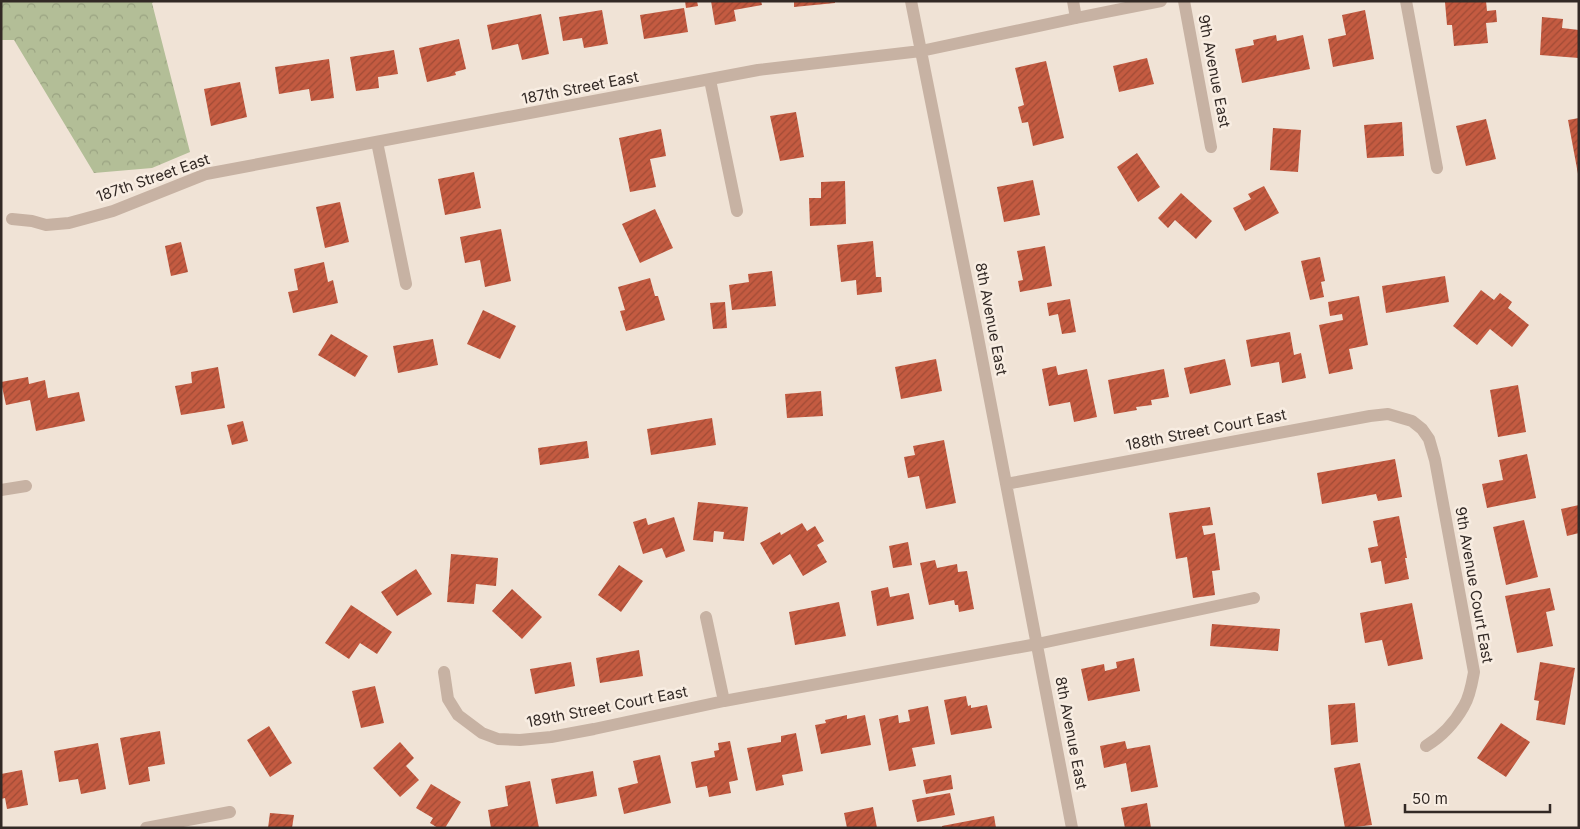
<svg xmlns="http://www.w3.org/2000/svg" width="1580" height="829" viewBox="0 0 1580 829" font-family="Inter,sans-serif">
	<defs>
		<pattern id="forest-crowns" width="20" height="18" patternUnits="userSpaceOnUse" patternTransform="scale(1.25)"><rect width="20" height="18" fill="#b3be97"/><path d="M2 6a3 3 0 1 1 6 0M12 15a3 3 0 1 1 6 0" fill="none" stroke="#9aa382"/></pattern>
		<pattern id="building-hatch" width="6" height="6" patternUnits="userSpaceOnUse" patternTransform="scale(1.25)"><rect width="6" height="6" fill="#c45b41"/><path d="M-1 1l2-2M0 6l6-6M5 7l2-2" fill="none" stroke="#a04b36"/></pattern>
	</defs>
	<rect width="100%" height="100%" fill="#f0e3d6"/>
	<!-- forest -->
	<path fill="url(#forest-crowns)" d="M1,1h154l-3,2 38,149 -38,16 -58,5 -80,-133h-13z"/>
	<!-- building -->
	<path fill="url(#building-hatch)" d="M685,1h12l1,5 -12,2z
		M711,1h50l1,4 -28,5 2,11 -21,4z
		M794,1h41v2l-41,4z
		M1486,1l1,10 9,-1 1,12 -11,1 2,20 -34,3 -2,-21h-5l-2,-23z
		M684,8l4,24 -44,7 -4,-24z
		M602,10l6,34 -24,4 -2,-10 -19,3 -4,-24z
		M1365,10l9,49 -41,8 -5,-28 18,-4 -4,-20z
		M541,14l8,40 -27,6 -4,-16 -26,6 -5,-25z
		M1542,17l21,2 -1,9 17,2v28l-39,-3z
		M1276,35l1,6 26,-6 7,34 -68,14 -7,-34 19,-4 -1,-5z
		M459,39l7,30 -11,3 1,3 -29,7 -8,-34z
		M394,50l4,24 -20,3 1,11 -23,3 -6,-34z
		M1147,58l7,26 -35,8 -6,-26z
		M329,59l5,39 -23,3 -2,-12 -30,5 -4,-27z
		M1046,61l18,77 -31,8 -5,-24 -6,1 -4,-16 6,-2 -9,-37z
		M240,82l7,35 -36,9 -7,-37z
		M796,112l8,45 -24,4 -10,-45z
		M1579,118v56h-1l-10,-54z
		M1486,119l10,40 -30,7 -10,-40z
		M1402,122l2,34 -37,2 -3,-33z
		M1273,128l28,2 -3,42 -28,-2z
		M661,129l5,27 -16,3 6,28 -26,5 -11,-54z
		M1137,153l23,34 -22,15 -21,-35z
		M474,172l7,36 -36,7 -7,-36z
		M1033,180l7,35 -36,7 -7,-35z
		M845,181l1,43 -36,2 -1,-28h12v-16z
		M1264,186l15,27 -34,18 -12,-23 18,-9 -3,-5z
		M1181,193l31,28 -16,18 -21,-19 -7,8 -10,-10z
		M340,202l9,40 -24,6 -9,-41z
		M655,209l18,39 -33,15 -18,-39z
		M501,229l10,52 -26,6 -5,-27 -15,3 -5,-26z
		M873,241l3,36h5l1,15 -25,3 -1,-15 -15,2 -4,-37z
		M181,242l7,30 -17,4 -6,-30z
		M1045,246l7,40 -32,6 -2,-11 5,-1 -6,-29z
		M1320,257l5,24 -4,1 3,15 -14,3 -9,-39z
		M324,262l4,20 5,-2 5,23 -45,10 -5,-21 10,-2 -4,-21z
		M772,271l4,35 -44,4 -3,-25 20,-3 -1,-8z
		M1445,276l4,26 -63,11 -4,-27z
		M650,278l5,18h3l7,24 -39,11 -6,-20 5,-1 -7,-23z
		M1481,290l13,10 6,-7 12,9 -4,6 21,17 -17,22 -22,-18 -13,16 -24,-19z
		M1359,296l9,49 -19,4 4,20 -24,5 -10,-49 24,-5 -1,-6 -12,2 -2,-14z
		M1070,299l6,33 -14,2 -4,-20 -9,2 -2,-13z
		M725,302l2,26 -14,1 -3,-26z
		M483,310l33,16 -16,33 -33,-15z
		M1290,332l4,23 7,-2 5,25 -24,5 -3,-21 -28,5 -5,-27z
		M331,334l37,22 -13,21 -37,-22z
		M433,339l5,26 -40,8 -5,-27z
		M936,359l6,32 -41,8 -6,-32z
		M1225,359l6,26 -41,9 -6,-26z
		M1056,366l2,9 29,-6 10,48 -23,5 -4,-20 -21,4 -7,-37z
		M218,367l7,41 -44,7 -6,-29 17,-3 -1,-11z
		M1164,369l5,28 -18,3 1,5 -16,2 1,3 -23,4 -6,-34z
		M28,377l1,7 16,-4 3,18 31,-6 6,29 -49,10 -6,-31 -24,5 -5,-23z
		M1518,385l8,47 -28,5 -8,-47z
		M821,391l2,25 -36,2 -2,-24z
		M712,418l4,27 -65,10 -4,-26z
		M243,421l5,20 -16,4 -5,-20z
		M944,440l12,63 -30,6 -7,-33 -11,2 -4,-21 11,-2 -2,-9z
		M587,441l2,17 -49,7 -2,-17z
		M1527,454l9,44 -49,10 -5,-24 21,-4 -4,-20z
		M1395,459l7,38 -24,4 -2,-7 -54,10 -5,-31z
		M698,502l50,5 -4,34 -21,-2 1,-7 -10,-1 -1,11 -20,-2z
		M1579,505v28l-12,3 -6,-27z
		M1210,507l3,18 -11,1 2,9 11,-2 5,37 -8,1 3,24 -22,3 -6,-41 -11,2 -7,-46z
		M1399,516l8,42h-2l4,21 -24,5 -4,-23 -10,2 -3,-15 10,-2 -5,-25z
		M674,517l11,34 -19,7 -4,-10 -19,6 -10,-32 13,-4 2,7z
		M1524,520l14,57 -32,8 -13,-58z
		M802,523l5,8 8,-5 9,15 -7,4 10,17 -24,14 -13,-22 -17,11 -13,-22 20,-11 1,3z
		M908,542l4,23 -19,3 -4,-22z
		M451,554l47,4 -2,28 -20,-2 -2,20 -27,-2z
		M935,560l2,8 20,-4 1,8 9,-1 7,38 -15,3 -1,-7h-3l-1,-5 -25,5 -9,-42z
		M619,565l24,16 -22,31 -23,-17z
		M416,569l16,25 -35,22 -16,-24z
		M888,587l2,10 19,-4 5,26 -37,7 -6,-35z
		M1550,588l5,22 -9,2 7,34 -36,7 -12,-57z
		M512,589l30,28 -20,22 -30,-28z
		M839,602l7,34 -51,9 -6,-33z
		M1412,603l11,56 -35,7 -6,-26 -17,3 -5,-30z
		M351,605l41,27 -15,22 -17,-11 -11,16 -24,-16z
		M1212,624l68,5 -2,22 -68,-5z
		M639,650l4,26 -43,7 -4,-25z
		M1134,658l6,33 -52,10 -7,-32 23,-5 1,7 12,-3 -1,-6z
		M571,662l4,24 -40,8 -5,-25z
		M1540,662l35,6 -10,57 -29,-5 3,-19 -5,-1z
		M375,686l9,37 -23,5 -9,-37z
		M966,696l2,10 3,-1v3l16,-3 5,23 -41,7 -7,-35z
		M1355,703l3,39 -27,3 -3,-40z
		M928,706l7,38 -23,4 4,18 -27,5 -10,-52 19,-4 1,8 11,-2 -2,-11z
		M847,715v4l18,-4 6,30 -50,9 -6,-29 11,-2 -1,-3z
		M1501,723l29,19 -24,35 -29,-19z
		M269,726l23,37 -22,14 -23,-37z
		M160,731l5,33 -17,3 2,14 -21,4 -9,-47z
		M796,733l7,38 -21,4 2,10 -28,6 -9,-43 34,-6v-6z
		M730,741l8,39 -9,2 2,11 -22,4 -2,-11 -11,2 -5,-26 24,-5 -1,-6 5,-1 -1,-7z
		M1125,741l2,8 23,-4 8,42 -27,5 -5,-29 -22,5 -4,-22z
		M400,742l14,16 -8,8 13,14 -19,17 -27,-29z
		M98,743l8,46 -25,5 -3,-15 -19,3 -5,-31z
		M660,755l11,48 -47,11 -6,-26 20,-5 -5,-22z
		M1360,763l12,62 -27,3 -11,-60z
		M22,770l6,35 -21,4 -2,-11 -4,1v-25z
		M593,771l4,25 -41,8 -5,-25z
		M951,775l2,14 -27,5 -3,-14z
		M530,781l9,47h-48l-3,-18 20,-4 -3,-20z
		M431,784l30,18 -16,26h-7l-8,-5 3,-5 -17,-10z
		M950,793l5,22 -38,7 -5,-22z
		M1147,803l4,25h-26l-4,-20z
		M873,807l4,21h-30l-3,-15z
		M270,813l24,2 -2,13h-24z
		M994,816l2,12h-54v-2z"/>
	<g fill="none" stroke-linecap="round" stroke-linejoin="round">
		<!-- minor -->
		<path stroke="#c7b2a3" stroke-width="12" d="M911,1l65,326 96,501
			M1073,1l3,17
			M1184,1l27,146
			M1406,1l31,167
			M710,80l27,131
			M377,142l29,142
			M12,219l20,2 14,4 23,-2 44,-12 93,-37 552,-104 163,-19 155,-33 85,-17
			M1006,484l364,-68 18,-2 24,7 10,8 7,10 6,21 39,212c-2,11 -4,24 -10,34 -9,16 -23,31 -38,40
			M1,490l25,-4
			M706,617l18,84
			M444,672l4,27 10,16 24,18 16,6 22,1 31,-3 43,-8 130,-28 313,-57 217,-46
			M146,828l84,-16"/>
	</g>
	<g text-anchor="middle" stroke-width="5" stroke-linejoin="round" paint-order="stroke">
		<!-- street labels -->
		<g font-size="15" fill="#322925" stroke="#f8ede2">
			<text transform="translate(1214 71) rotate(79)" y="5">9th Avenue East</text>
			<text transform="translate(580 88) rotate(-11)" y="5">187th Street East</text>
			<text transform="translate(153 178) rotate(-19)" y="5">187th Street East</text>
			<text transform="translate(991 319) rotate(79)" y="5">8th Avenue East</text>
			<text transform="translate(1206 430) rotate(-11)" y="5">188th Street Court East</text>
			<text transform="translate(1474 585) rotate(80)" y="5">9th Avenue Court East</text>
			<text transform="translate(607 707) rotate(-11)" y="5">189th Street Court East</text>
			<text transform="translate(1071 733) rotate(79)" y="5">8th Avenue East</text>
		</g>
	</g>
	<!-- border -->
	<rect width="1580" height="829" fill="none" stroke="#322925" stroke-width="5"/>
	<!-- scale -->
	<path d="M1405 804v8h145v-8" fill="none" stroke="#322925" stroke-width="2.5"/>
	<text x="1412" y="804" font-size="15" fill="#322925" stroke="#f8ede2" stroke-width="4" paint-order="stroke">50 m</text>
</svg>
